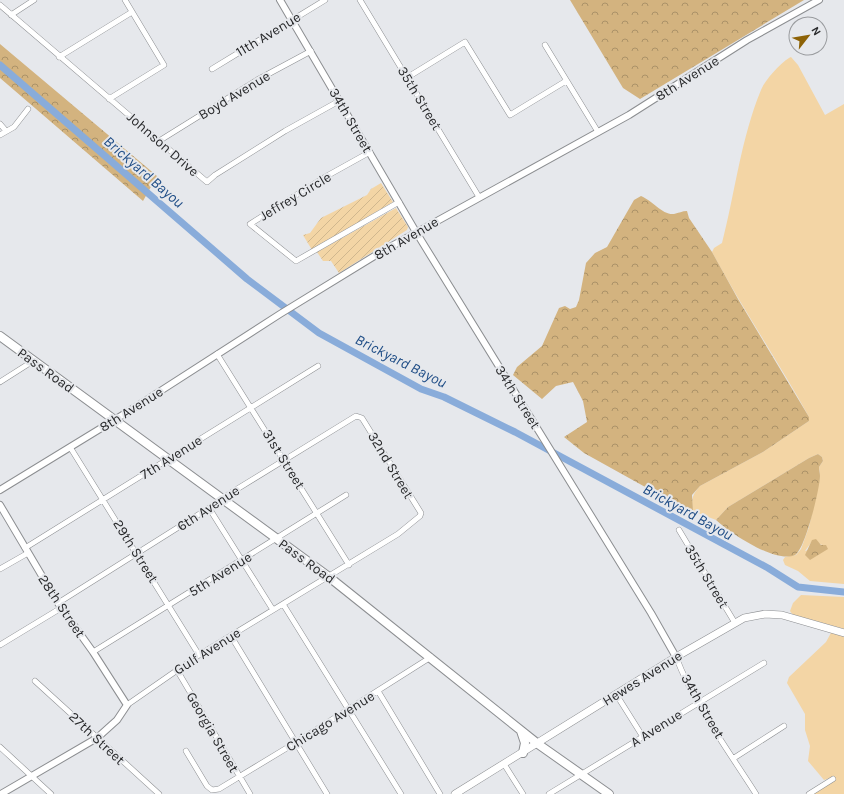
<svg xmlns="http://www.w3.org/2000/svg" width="844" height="794" viewBox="0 0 844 794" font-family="Karla,sans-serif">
	<defs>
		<pattern id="forest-crowns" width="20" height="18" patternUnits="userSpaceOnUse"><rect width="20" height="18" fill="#d3b37f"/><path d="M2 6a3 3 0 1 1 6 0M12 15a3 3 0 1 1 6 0" fill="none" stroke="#ab9268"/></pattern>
		<pattern id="garden-furrows" width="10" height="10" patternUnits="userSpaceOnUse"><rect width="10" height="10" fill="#f3d5a5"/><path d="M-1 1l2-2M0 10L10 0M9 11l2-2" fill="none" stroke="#d0b78e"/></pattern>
	</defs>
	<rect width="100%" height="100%" fill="#e6e8ec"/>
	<!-- grass -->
	<path fill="#f3d5a5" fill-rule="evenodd" d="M791,57l7,8 27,50 19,-11v480l-34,-3 -12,-10 -13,-6 -2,-5 2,-3 11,-2 5,-6 8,-22 11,-51 -1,-9 4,-6 -1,-4 -4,-3 -9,4 -81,49 -12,13 -23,-9c-2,-11 -1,-16 7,-25l63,-34 46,-31v-4c-31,-56 -67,-109 -97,-165l2,-4 8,-5c13,-50 19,-105 39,-153 4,-10 21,-29 30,-33zM813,540l9,5 -17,6z
		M801,595l43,2v32l-51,-14 -3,-4 3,-8z
		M832,631l12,3v160h-33l23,-17 -10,3 -16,-19 2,-15 -5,-16v-16l-18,-31 2,-6 37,-35z"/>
	<!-- forest -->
	<path fill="url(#forest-crowns)" d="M570,0h234l-164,99 -17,-11z
		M0,44l157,132 -14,25 -143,-123z
		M641,196c12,5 21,19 33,18 5,-1 8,-3 13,-3l2,7 23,34 26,47 71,118v4l-46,31 -63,34 -8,9 1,16 -19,-8 -90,-50 -20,-16 23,-15 -4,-21 -10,-19 -17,4 -14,13 -29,-24 4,-8 25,-21 17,-38 6,-2 5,3 6,-2 3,-7 7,-37 9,-10 12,-6 27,-47z
		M818,454l4,3 1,4 -4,6c0,3 1,6 1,9 0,12 -15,74 -25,79 -19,9 -65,-22 -79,-35l12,-13 81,-49z
		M816,539l5,6h5l2,4 -18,11 -5,-5 7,-15z"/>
	<!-- garden -->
	<path fill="url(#garden-furrows)" d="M381,183l12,19 -81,48 -9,-15 7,-2 11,-15 46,-23 4,-6z
		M396,208l12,19 -1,3 -68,43 -8,-12h-8l-6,-9z"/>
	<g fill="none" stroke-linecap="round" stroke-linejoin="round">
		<!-- river -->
		<path stroke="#89acda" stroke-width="7" d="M0,65l247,214 72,54 102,56 23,8 71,35 253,136 30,19 46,5"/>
		<defs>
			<path id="minor" d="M360,0l119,197
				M0,5l207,177 8,-7 70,-44 54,-30
				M11,15l23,-15
				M545,45l53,87
				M59,57l73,-45
				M212,69l113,-69
				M408,77l57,-35 45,73 56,-34
				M109,99l55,-34 -39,-65
				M0,124l6,7
				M0,135l14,-8 14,-18
				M159,141l98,-61 54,-29
				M370,152l-45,25 -75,47 46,37 103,-59
				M217,354l132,211
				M0,382l33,-21
				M70,447l129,208
				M209,508l64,102
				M679,530l56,93
				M25,548l293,-182
				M0,569l28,-16
				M58,603l151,-95 20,-14 127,-78 6,2 59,95 -1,3 -22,18 -199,121 -72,50
				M283,604l118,190
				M231,636l96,158
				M0,645l61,-37
				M93,652l253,-157
				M676,657c19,49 52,93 80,137
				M177,670l73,124
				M35,681l124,113
				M378,691l62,103
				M616,694l27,43
				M0,747l51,47
				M186,751l21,35 5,4 7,-1 76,-46 136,-86
				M734,758l50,-32
				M504,764l19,30
				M549,794l215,-131
				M809,794l24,-15"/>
			<path id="tertiary" d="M280,0l136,232 235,381 25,44
				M0,490l134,-82 146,-94 101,-62 248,-137 118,-75 72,-40
				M0,505l58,98 35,49 34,53 -10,15 -20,18 -96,56"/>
			<path id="secondary" d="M455,794l221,-137 68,-39 21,-4 17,1 62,18"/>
			<path id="primary" d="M0,336l329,241 209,167 71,50
				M521,731l4,12 -2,10"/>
		</defs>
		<!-- minor casing -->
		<use href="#minor" stroke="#8c8e91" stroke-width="6"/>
		<!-- tertiary casing -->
		<use href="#tertiary" stroke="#8c8e91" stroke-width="8"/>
		<!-- secondary casing -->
		<use href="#secondary" stroke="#8c8e91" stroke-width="8"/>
		<!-- primary casing -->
		<use href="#primary" stroke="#8c8e91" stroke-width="10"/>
		<!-- minor -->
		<use href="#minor" stroke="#fff" stroke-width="5"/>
		<!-- tertiary -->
		<use href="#tertiary" stroke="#fff" stroke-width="6"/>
		<!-- secondary -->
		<use href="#secondary" stroke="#fff" stroke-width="7"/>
		<!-- primary -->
		<use href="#primary" stroke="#fff" stroke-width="8"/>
	</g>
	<g text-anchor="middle" stroke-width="4" stroke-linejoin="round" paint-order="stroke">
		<!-- street labels -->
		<g font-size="14" fill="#28292b" stroke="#e6e8ec">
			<text transform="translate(268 34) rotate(-31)" y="5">11th Avenue</text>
			<text transform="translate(687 78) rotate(-32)" y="5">8th Avenue</text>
			<text transform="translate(234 95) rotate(-31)" y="5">Boyd Avenue</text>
			<text transform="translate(420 98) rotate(59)" y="5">35th Street</text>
			<text transform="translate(351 120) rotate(60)" y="5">34th Street</text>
			<text transform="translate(163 144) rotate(41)" y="5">Johnson Drive</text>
			<text transform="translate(295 196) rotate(-31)" y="5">Jeffrey Circle</text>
			<text transform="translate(406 238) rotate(-30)" y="5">8th Avenue</text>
			<text transform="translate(46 370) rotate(36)" y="5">Pass Road</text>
			<text transform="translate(518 397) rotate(58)" y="5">34th Street</text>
			<text transform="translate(131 409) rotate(-32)" y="5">8th Avenue</text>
			<text transform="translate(171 457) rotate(-32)" y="5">7th Avenue</text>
			<text transform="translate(284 459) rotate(58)" y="5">31st Street</text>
			<text transform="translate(391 465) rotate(59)" y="5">32nd Street</text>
			<text transform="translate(208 508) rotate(-33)" y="5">6th Avenue</text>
			<text transform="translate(136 551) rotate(58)" y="5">29th Street</text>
			<text transform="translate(307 561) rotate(36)" y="5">Pass Road</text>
			<text transform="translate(220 574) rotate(-32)" y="5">5th Avenue</text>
			<text transform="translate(707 576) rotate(59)" y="5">35th Street</text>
			<text transform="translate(62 606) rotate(56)" y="5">28th Street</text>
			<text transform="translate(207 651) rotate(-32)" y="5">Gulf Avenue</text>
			<text transform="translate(642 678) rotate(-32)" y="5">Hewes Avenue</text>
			<text transform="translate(703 706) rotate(60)" y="5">34th Street</text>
			<text transform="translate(330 721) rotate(-32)" y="5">Chicago Avenue</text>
			<text transform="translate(656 728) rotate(-32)" y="5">A Avenue</text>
			<text transform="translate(213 732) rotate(60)" y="5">Georgia Street</text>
			<text transform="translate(97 738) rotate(43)" y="5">27th Street</text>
		</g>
		<!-- water labels -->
		<g font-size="15" font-style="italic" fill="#1f4d86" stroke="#e6e8ec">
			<text transform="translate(144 172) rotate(41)" y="5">Brickyard Bayou</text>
			<text transform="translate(401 361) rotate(27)" y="5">Brickyard Bayou</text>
			<text transform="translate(688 512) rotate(29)" y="5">Brickyard Bayou</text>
		</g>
	</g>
	<!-- north arrow -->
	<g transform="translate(808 36) rotate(59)"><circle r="19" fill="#e6e8ec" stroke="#9a9c9f"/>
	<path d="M0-3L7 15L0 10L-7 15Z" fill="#8d6206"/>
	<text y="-6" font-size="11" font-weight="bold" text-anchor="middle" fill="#28292b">N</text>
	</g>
</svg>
